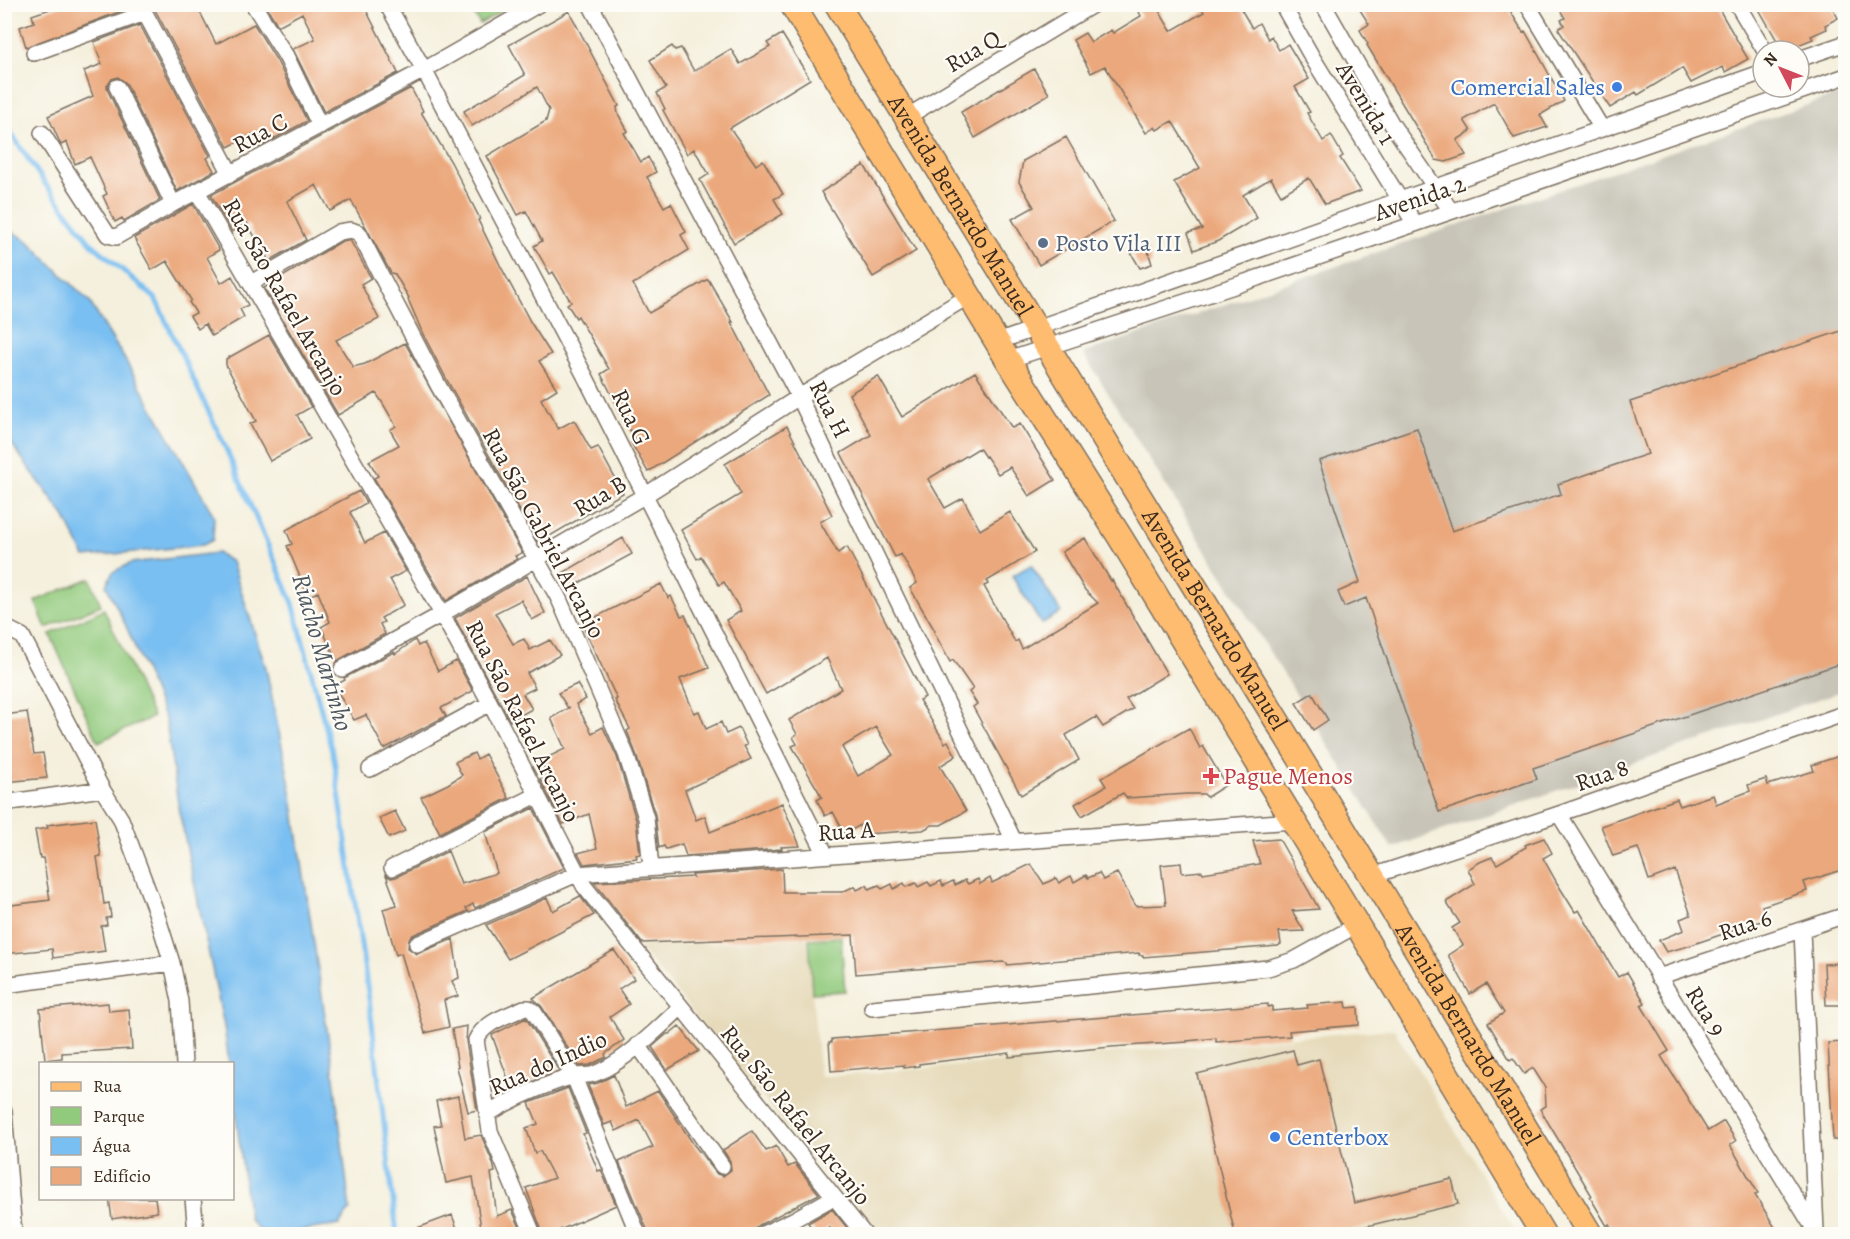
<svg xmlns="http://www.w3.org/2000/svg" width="1850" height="1239" viewBox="0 0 1850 1239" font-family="Alegreya,serif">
	<rect width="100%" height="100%" fill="#fdfcf7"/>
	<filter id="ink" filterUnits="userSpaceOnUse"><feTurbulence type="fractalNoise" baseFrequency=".0167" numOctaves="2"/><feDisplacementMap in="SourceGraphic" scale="12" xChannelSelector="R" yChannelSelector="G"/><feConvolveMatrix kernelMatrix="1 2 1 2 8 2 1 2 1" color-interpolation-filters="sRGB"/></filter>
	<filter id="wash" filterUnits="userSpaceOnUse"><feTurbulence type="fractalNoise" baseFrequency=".008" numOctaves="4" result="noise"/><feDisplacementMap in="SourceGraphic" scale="24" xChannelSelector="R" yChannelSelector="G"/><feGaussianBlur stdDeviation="1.35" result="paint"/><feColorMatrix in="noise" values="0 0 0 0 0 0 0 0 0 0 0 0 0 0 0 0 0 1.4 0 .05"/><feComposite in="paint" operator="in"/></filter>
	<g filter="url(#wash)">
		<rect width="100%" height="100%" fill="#f5f0dd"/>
		<!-- built -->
		<path fill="#e6daba" d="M807,938l13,139 574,-48 123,205h-642l-237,-288z"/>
		<!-- industrial -->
		<path fill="#c8c4b8" d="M1845,92v598l-453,158 -309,-495z"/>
		<!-- green -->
		<path fill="#92ca7d" stroke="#667a4e" stroke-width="1.5" d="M468,5h44l-32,19z
			M90,578l11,27 -55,23 -11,-27z
			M104,609l49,108 -55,25 -48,-108z
			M841,937l4,54 -33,2 -3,-54z"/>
		<!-- water -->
		<path fill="#7abff1" stroke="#5a7488" stroke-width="1.5" d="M4,227l23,13 62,61 35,57 90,158 -1,24 -10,5 -118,12 -21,-41 -59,-81z
			M217,553l15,9 34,106 25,123 42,278 17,141 -11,15 -55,8 -24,-2 -11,-12 -16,-127 -1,-28 -3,-1 -5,-37 -45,-216 -13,-89 -40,-95 -20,-41 7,-13 18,-9z
			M1031,565l30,47 -20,12 -29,-48z"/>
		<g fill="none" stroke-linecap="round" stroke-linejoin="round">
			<!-- stream -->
			<path stroke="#7abff1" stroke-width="5" d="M4,123l42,62 45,58 64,55 68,144 70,161 41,156 36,247 27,228"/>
		</g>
		<g id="blocks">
			<!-- building -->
			<path fill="#eba87b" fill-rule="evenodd" d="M65,4h75l-114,43 -6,-20 14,-5 -2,-7z
				M149,4h47l20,40 38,-20 23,37 30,60 -48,26 -6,-13 -25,13 -74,-139z
				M265,4h98l35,69 -74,39 -31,-63 22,-10 -13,-26 -24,13z
				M1135,4h20l16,27 33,-19 -5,-8h39l14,24 7,-5 9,16 3,-3 8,14 9,-6 21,35 -14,8 15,25 -3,1 16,28 8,-6 12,21 -3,2 21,33 -36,13 -16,-26 -28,17 -10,-17 -28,17 14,23 -39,23 -24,9 -6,-17 14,-4 -28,-47 26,-14 -28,-47 -15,9 -2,-3 -9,6 -41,-67 -14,7 -18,-33 12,-7 6,9 20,-12 2,3 28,-17z
				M1368,4h138l17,28 2,-1 39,70 -24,14 7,12 -33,11 -20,-35 -30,17 7,11 -14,9 9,15 -20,7 -10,-2 -69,-115 1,-1 -8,-14 9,-6 -9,-14z
				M1568,4h148l32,55 -23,13 -2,-5 -32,16 -9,-15 -44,27 -2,-3 -26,16 -52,-79 6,-4 -3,-5 4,-2 -5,-8z
				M1756,4h74l8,14 -13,7 2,4 -16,7 2,3 -30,12z
				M569,11l50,95 -2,1 1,7 10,17 -4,2 17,29 7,-5 8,15 -9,5 17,30 7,-4 15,29 -5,3 8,15 -56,34 16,29 59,-34 25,43h-2l38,73 -121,77 -17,-30 4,-2 -34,-66 8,-5 -31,-53 -2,2 -9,-14 4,-2 -18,-30 -3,2 -16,-28 8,-5 -16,-30 -8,4 -31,-59 59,-35 3,-11 -12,-23 -65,39 -8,-15 61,-36 -16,-30z
				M140,25l70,131 -3,2 7,13 -37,20 -51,-108 -8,-6 -6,2 -5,7 1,5 52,109 -36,21 -2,-3 -7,4 -12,-26 4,-2 -17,-37 -15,7 -8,-22 -6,3 -13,-29 45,-20 -9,-25 18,-7 -8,-22z
				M782,34l28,45 -80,49 26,37 7,-5 20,34 -9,5 9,15 -49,29 -34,-63 9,-6 -15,-25 -7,5 -24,-44 2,-1 -8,-16 9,-5 -16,-28 22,-14 3,4 6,-2 13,23 37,-22 9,15 30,-17 -3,-4z
				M1034,69l15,25 -74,44 -14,-26z
				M411,88l12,23 -2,1 30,50 29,57 -2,1 22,45 31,58 20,31 -12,7 18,28 -16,10 17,30 16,-9 17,30 7,-3 25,46 -85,50 -91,-163 -24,-46 -15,-35 1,-1 -14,-24 -4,-1 -40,-73 -21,11 -14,-26 -29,16 19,39 -37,21 -22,-38 -15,9 -21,-37z
				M1066,137l48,84 -75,44 -27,-46 22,-12 -15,-25 4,-21z
				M864,165l52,86 -43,26 -52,-85z
				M193,204l26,46 -12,7 14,26 11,-7 16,29 -8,4 4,8 -32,19 -7,-12 -7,5 -8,-13 6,-3 -7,-11 2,-2 -24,-39 -15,9 -18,-32z
				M350,240l21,38 -10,6 18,35 -43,21 17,27 12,-3 40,-21 117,210 -7,3 2,3 -71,42 -72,-123 4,-2 -9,-15 30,-16 -9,-15 6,-4 -14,-24 -6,-9 -38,22 -74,-127 78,-47z
				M1147,248l5,16 -12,4 -9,-15z
				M1841,331l4,13v318l-312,106 4,11 -98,33 -73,-214 -22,9 -6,-15 22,-10 -41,-121 98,-33 35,103 109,-37 -3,-10 90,-30 -18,-52z
				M269,335l42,72 -14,8 13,24 -40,22 -20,-37 6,-3 -30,-56v-6z
				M975,372l37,56 8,-4 35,56 -26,16 -19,-29 -12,7 -12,-18 -1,1 -6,-9 -51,31 17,29 18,-10 17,32 30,-18 25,40 -48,29 1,3 -4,2 31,56 3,-2 4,9 76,-46 -13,-13 -23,-38 23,-14 26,43 1,-1 55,94 -41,25 7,10 -30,18 -7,-10 -30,18 13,25 -58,35 -48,-88 4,-3 -8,-12 4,-3 -20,-29 -3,2 -16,-30 1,-1 -25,-43 7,-5 -16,-29 -6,3 -54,-104 30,-18 -22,-41 29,-18 24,41z
				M787,426l45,89 -12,7 18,31 9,-6 78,150 -6,3 26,43 3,-2 8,15 -16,10 26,45 -25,14h-9l-9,5 -57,4 -4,-10 -17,10 -12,-22 -8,4 -8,-16 5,-3 -30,-51 5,-2 -4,-7 4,-3 -8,-14 52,-31 -14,-31 -61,36 -40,-74 15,-9 -17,-29 -5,3 -18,-29 -4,3 -16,-29 60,-36 -16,-30zM876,727l17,28 -35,21 -16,-29z
				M359,491l7,12 -16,9 15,31 19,-10 22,38 -16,8 14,26 -23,13 3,4 -4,2 5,10 -48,27 -16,-34 9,-5 -12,-30 -10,4 -21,-50 5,-2 -6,-14z
				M623,538l9,16 -64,35 -7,-15z
				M527,576l18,37 -13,7 -11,-20 -26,13 18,31 11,-5 6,11 20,-10 10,15 -33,18 8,15 -12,6 9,15 -22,12 -55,-103z
				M661,584l7,14 3,-2 10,20 4,-1 24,53 -29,11 14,34 5,-2 7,18 15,-7 5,12 13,-6 8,17 -3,1 7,13 -66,31 11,30 9,-4 5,16 72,-29 18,43 -19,1 1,2 -96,7 -4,-12 -16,5 -2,-3 -5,2 -4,-33 -20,-64 -8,-20 3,-2 -15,-29 2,-1 -35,-75z
				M415,640l3,6 6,-3 14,28 18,-10 17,30 -32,17 5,8 -62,33 -18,-34 -12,5 -20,-34 11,-6 -1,-2 50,-26 1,2z
				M577,684l9,15 -10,5 16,29 11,-6 14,30 19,63 4,34 -4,1 1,3 -53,6 -6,-11 19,-5 -8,-34 -26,10 -23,-45 8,-4 -8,-14 25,-12 -14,-31 19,-11 -2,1 -10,-15z
				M1312,693l16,27 -15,10 -17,-27z
				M27,712l7,42 9,-1 4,25 -43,4v-67z
				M1189,728l11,20 3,-2 23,39 -19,12 -3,-3h-17l-60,4 -4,-5 -41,23 -7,-12 31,-18 -5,-8z
				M474,753l3,6 8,-5 24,44 -69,35 -19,-36 27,-13 14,-9 -7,-13z
				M1845,754v115l-41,13 3,9 -45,15 5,13 -82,28 -19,5 -7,-12 25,-10 -4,-11 11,-4 -16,-45 -26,10 -11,-32 -25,8 -12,-30 76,-27 3,7 33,-11 3,9 34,-13 -2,-6 18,-6 2,6 46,-14 -2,-6z
				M533,808l31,60 -89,40 -2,-4 -7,4 2,3 -55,24 -4,4 -1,9 9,6 36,-15 6,39 -7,3 6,15 -14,4 5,27 -24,6 -24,-80 -5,2 -13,-46 14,-4 -11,-30 5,3 5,-1 52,-26 13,33 36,-11 -12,-41z
				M395,811l10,20 -16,7 -10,-20z
				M95,819l6,37 -4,1 7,47 5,-1 2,14 -5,1 1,7 -6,1 4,25 -52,7 -1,-9 -48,5v-48l46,-6 -7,-42h-3l-5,-28 13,-2 -1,-3z
				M1544,838l8,15 -9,5 14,25 18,29 4,-2 39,67 9,-5 18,31 -4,2 28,46 -8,5 47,75 16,-10 12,20 -6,4 28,48 -3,2 24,39h-164l-6,-10 -2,2 -17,-29 2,-1 -52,-87 6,-3 -1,-19 -12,-19 -9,6 -11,-16 -3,2 -22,-37 16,-10 -18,-29 -16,10 -22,-39 15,-10 -11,-17 8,-5 -14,-21 29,-18 -7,-15 12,-7 12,-5 5,7 29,-17 -1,-2z
				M1279,839l40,70 -27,2 12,20 -25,1 2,12 -3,2 -135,11v-2h-4v-2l-132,12v-2l-4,-1 -147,12 -3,-39 -211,8 -48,-61 99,-5 -1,-2 90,-6 1,23h59l13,-6 2,4 10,-5 2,4 10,-4 3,4 10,-5 2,5 10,-6 2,4 10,-4 2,4 10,-5 3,4 10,-5 2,5 10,-5 2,4 10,-5 3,4 10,-5 2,5 10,-6 2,5 39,-19 13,20 12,-6 3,5 12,-7 3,6 12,-7 2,3 11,-5 4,7 14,-7 19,33 30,-1 -5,-40 20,-2 1,10 20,-2 1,2 57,-9 -7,-23z
				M580,896l14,19 -86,44 -22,-34 61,-27 6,13z
				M614,950l20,29 -15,10 10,15 -19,13 14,23 -19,14 1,3 -16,8 -11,1 -37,-59 -9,-9z
				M1845,963v42h-19l-2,-41z
				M1346,1002l1,6 11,-1 1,18 -70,6 1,5 -74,6v-4l-29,3v1l-76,5 -102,10v-4l-90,11v2l-15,2v-3l-73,6 -2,-29h3v-3l436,-35v3l4,-1v5l36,-3 -1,-3z
				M108,1003l1,8 20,-2 3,40 -70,4v5l-17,2 -5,-51z
				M526,1018l33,53 -47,19 -20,-55z
				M467,1026l-1,15 11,69 -9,2 -11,-45h1l-6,-38z
				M679,1026l20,25 -32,19 -15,-23 15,-13h2z
				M1845,1042v98h-12l-5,-97z
				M1293,1050l4,15 22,-6 35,144 98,-24 6,25 -124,30h-99l-38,-160z
				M614,1075l12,32 32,-16 36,54 23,29 6,2 8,-6 -1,-9 -7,-11 29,-19 14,20 10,-5 12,21 7,-3 24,30 -60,31 -9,9h-101l-30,-72 34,-15 -14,-27 -23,11 -4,-9 -8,3 -16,-40 10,-2z
				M568,1088l18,45 -3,1 15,37 3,-1 15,35 -65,29h-8l-17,-46 28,-10 -14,-27 -5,2 -9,-25 12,-4 -9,-21z
				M458,1096l7,42 16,-3 12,28 2,9 -4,1 6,43 15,-6 11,24h-41l-9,-57 -27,6 -12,-57 7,-1 -5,-24z
				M109,1198h46l2,14 -45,7z
				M832,1209l20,25h-17l-6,-7 -9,7h-3l-9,-11z
				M452,1215l7,19h-55v-1z"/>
		</g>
	</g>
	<g filter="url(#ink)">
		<use href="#blocks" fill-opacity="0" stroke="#7c6f61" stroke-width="1.5"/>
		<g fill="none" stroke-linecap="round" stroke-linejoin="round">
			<defs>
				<path id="minor" d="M253,4l33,52 34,70
					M387,4l37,66 162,308 240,477
					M590,4l209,393 215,444
					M1282,4l30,53 103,167
					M1323,4l68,119 60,88
					M1527,4l75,125
					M1737,4l28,47
					M34,53l111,-40 86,161
					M1799,59l47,-16
					M117,87l56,117
					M905,118l189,-114
					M42,133l66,102 8,2 57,-33 251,-134 115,-66
					M197,191l245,423 48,89 94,183 280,348
					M251,283l88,-51 12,-2 8,3 79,152 121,214 67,155 20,64 5,50
					M997,342l766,-270
					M1008,360l229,-75 609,-209
					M4,627l18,9 80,153 19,30 35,93 16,51 8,38 4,63
					M342,669l100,-55 202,-118 155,-99 170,-101
					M370,769l120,-66
					M4,803l98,-14
					M1559,814l257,418
					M392,868l145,-73
					M1372,876l187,-62 287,-101
					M1802,931l14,299
					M417,944l160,-70 716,-53
					M1658,977l188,-62
					M4,985l168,-22
					M872,1008l396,-40 26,-8 63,-35
					M638,1045l84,121
					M4,1111l10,123
					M487,1115c21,-15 64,-33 88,-39 6,-1 13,0 19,-2 28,-10 65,-46 87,-67
					M193,1198l3,36
					M533,1234l-43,-103 -14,-91c8,-18 31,-24 48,-32h5l5,4 40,65 64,157
					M763,1234l30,-14 41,-23"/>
				<g id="primary">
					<path d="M792,4l216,356 112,177 237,388 186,309"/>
					<path id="s1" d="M837,4l480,782 273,448"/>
				</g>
			</defs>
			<!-- minor casing -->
			<use href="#minor" stroke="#7c6f61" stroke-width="18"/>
			<!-- primary casing -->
			<use href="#primary" stroke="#7c6f61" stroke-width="27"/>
			<!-- minor -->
			<use href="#minor" stroke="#fff" stroke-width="15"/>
			<!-- primary -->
			<use href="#primary" stroke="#febc70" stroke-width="24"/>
		</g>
	</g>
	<!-- markers -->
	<g fill="#3f7fe0" stroke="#fdfcf7" stroke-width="2">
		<circle cx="1617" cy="87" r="6"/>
		<circle cx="1275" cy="1137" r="6"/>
	</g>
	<circle fill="#5c6f8a" stroke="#fdfcf7" stroke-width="2" cx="1043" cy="243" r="6"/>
	<path fill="#e0444e" stroke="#fdfcf7" stroke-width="2" d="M1208 767h6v6h6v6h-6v6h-6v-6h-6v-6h6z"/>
	<g text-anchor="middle" stroke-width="4.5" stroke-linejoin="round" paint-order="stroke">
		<!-- street labels -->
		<g font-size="24" fill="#3b2a1e" stroke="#fdfcf7">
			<text transform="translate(973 51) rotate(-31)" y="8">Rua Q</text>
			<text transform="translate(1366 103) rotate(59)" y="8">Avenida 1</text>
			<text transform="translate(260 133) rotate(-28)" y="8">Rua C</text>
			<text transform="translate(1420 198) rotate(-19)" y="8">Avenida 2</text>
			<text dy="8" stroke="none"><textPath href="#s1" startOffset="236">Avenida Bernardo Manuel</textPath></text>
			<text transform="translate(285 297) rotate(60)" y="8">Rua São Rafael Arcanjo</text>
			<text transform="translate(830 409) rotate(63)" y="8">Rua H</text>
			<text transform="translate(631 417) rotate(64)" y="8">Rua G</text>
			<text transform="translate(600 496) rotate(-31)" y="8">Rua B</text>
			<text transform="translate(544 533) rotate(62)" y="8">Rua São Gabriel Arcanjo</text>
			<text dy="8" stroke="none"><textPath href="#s1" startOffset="722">Avenida Bernardo Manuel</textPath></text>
			<text transform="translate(523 721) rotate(63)" y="8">Rua São Rafael Arcanjo</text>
			<text transform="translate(1602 775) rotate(-19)" y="8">Rua 8</text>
			<text transform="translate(846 831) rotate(-4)" y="8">Rua A</text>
			<text transform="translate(1745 925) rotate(-18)" y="8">Rua 6</text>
			<text transform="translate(1706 1011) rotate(58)" y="8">Rua 9</text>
			<text dy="8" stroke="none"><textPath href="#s1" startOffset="1208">Avenida Bernardo Manuel</textPath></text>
			<text transform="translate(548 1063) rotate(-24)" y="8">Rua do Indio</text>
			<text transform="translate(796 1115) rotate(51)" y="8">Rua São Rafael Arcanjo</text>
		</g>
		<!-- shop labels -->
		<g font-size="24" fill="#366cbe" stroke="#fdfcf7" text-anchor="end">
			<text x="1605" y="95">Comercial Sales</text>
			<text x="1287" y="1145" text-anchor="start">Centerbox</text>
		</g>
		<!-- service labels -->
		<g font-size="24" fill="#4e5e75" stroke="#fdfcf7" text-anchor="start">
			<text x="1055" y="251">Posto Vila III</text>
		</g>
		<!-- health labels -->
		<g font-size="24" fill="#be3a42" stroke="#fdfcf7" text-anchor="start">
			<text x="1223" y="784">Pague Menos</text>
		</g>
		<!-- water labels -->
		<g font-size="26" font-style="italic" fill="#4e575d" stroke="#fdfcf7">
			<text transform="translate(323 652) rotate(74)" y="9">Riacho Martinho</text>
		</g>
	</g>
	<!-- margin -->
	<rect width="1850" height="1239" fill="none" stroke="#fdfcf7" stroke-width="24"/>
	<!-- legend -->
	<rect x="39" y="1062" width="195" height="138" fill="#fdfcf7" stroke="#afa8a0" stroke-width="1.5"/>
	<rect x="51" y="1082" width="30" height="9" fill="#febc70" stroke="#afa8a0" stroke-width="1.5"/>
	<text x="93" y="1092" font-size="18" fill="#3b2a1e">Rua</text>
	<rect x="51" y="1107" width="30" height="18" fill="#92ca7d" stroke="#afa8a0" stroke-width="1.5"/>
	<text x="93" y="1122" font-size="18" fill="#3b2a1e">Parque</text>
	<rect x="51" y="1137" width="30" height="18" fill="#7abff1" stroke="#afa8a0" stroke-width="1.5"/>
	<text x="93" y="1152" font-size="18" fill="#3b2a1e">Água</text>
	<rect x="51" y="1167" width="30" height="18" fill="#eba87b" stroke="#afa8a0" stroke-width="1.5"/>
	<text x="93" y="1182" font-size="18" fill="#3b2a1e">Edifício</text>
	<!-- north arrow -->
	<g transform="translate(1781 69) rotate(312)"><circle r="28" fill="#fdfcf7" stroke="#afa8a0" stroke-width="1.5"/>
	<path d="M0-4.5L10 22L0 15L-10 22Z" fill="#d1495b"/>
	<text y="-9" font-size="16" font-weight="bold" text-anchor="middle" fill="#3b2a1e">N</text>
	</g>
</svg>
